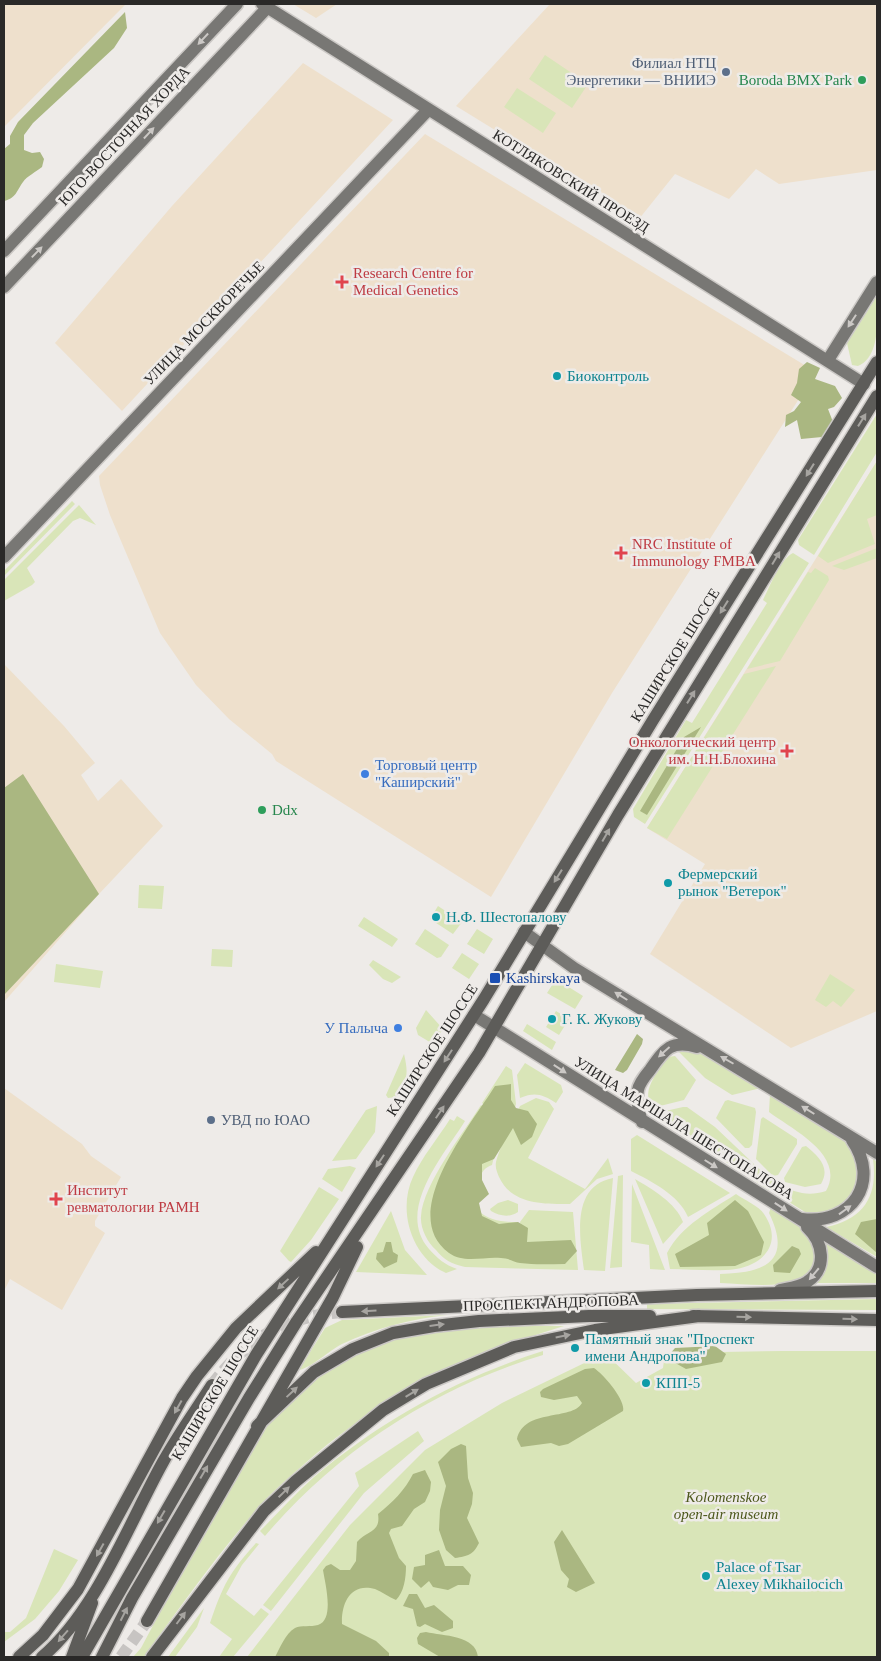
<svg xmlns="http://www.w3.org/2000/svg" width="881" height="1661" viewBox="0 0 881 1661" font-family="'Times New Roman',serif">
	<rect width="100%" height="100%" fill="#eeebe8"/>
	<!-- industrial -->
	<path fill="#eee0cc" d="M4,4h122l-122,123z
		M293,4h44l-21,14z
		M550,4h327v166l-98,14 -23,-15 -27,30 -54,-25 -36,45 -183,-113z
		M303,63l90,57 -271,291 -67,-68 117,-137z
		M425,134l391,238 -204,321 -121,204 -215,-136 -4,-7 -43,-35 -33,-34 -36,-52 -50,-118 -10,-30 -1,-9z"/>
	<!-- medical -->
	<path fill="#ede0cc" d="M877,461v550l-86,37 -141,-94 55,-90 -58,-36z
		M4,664l60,62 31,37 -14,12 17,26 23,-22 42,47 -64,68 -95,108z
		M4,1088l78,56 9,12 30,21 -26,44v5l10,7 -43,77 -52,-31 -6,12z"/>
	<!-- green -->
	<path fill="#d9e5b8" d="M545,55l43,29 -16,24 -43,-29z
		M517,88l39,25 -13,20 -39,-26z
		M877,296c0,23 4,60 -19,70l-6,-1 -5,-22z
		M877,414v38l-63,103 -15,-10 -1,-5z
		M877,461v54l-10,4 8,25 -47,19 -10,-7z
		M72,501l3,3 -71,72v-5z
		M79,505l17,20 -16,-7 -7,3 -46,47 8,14 -3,3 -28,16v-21z
		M877,548v10l-33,12 -12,-4z
		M793,553l16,10 -164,261 -11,-7 -1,-8 53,-89 6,3 75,-120 -4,-3c6,-12 18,-42 30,-47z
		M815,568l13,8 1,4 -49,81 -33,8 61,-97 3,1z
		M776,666l-109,173 -20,-11 97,-154z
		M139,885l25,1 -2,23 -24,-1z
		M438,906l24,16 -9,12 -23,-15z
		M364,917l34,22 -6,8 -34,-21z
		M425,929l24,16 -8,12 -4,1 -22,-14z
		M477,929l16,10 -9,15 -17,-10z
		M212,949l21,1 -1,17 -21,-1z
		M462,953l17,11 -10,15 -17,-11z
		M373,960l28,17 -9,6 -9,-4 -14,-14z
		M56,964l47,7 -3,17 -46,-6z
		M830,974l25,16 -14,17 -8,-6 -7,6 -11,-7z
		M556,979l27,17 -8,13 -28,-16z
		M426,1010l17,19 -10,15 -15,-9 -2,-7z
		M556,1011l13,8 -10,16 -13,-8z
		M527,1024l29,18 -4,8 -29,-19z
		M675,1048h19l67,40 -29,7 -27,-17z
		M404,1054c5,21 3,26 -8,43l-8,1 -2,-3z
		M675,1056l21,24 -12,20 -32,8c-12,-18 7,-37 16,-51z
		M525,1063l36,22 2,7 -7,11c-14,-9 -21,-11 -36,-5l-3,-23z
		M506,1066l6,4 4,34 -6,20 -28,-21z
		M770,1094l76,47 8,9 7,24 -6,21 -22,17 -16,2 -12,-2 -32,-20 4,-8c18,8 30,13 49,7 20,-36 -33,-61 -57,-79z
		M536,1098l13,4 5,7 -26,49 57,31 23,-31 5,16 -16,5 -27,25c-27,0 -58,1 -71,-27 -2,-5 -4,-9 -3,-15 4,-17 15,-33 21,-50l3,-6z
		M728,1100l27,8 1,4 -4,33 -3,3h-4l-29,-30 9,-17z
		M481,1105l27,22 -12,21 -4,17c-17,5 -15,31 -15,45 12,10 23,12 39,12l5,5 -1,-5 9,-12 44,2 5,58 -113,-3c-13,-3 -21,-7 -29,-17 -9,-8 -16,-22 -15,-34 2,-32 43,-84 60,-111z
		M377,1106l-2,26 -19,27 -24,2 34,-51z
		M683,1107h4l28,20 58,55 -4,8 -117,-76z
		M457,1116l8,5c-21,34 -70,89 -36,128 8,9 16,16 28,20l-11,4c-34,-15 -49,-62 -33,-96 9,-20 25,-39 37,-58l4,2z
		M763,1117l34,22v5l-19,31 -5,1 -17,-17 5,-40z
		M637,1135l93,58 -42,24c-9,-22 -37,-36 -57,-46v-32z
		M806,1146c12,10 25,21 15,38l-16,3 -20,-5 -1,-4 18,-31z
		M873,1159l4,3v95l-51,-30c38,-8 52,-31 47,-68z
		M350,1166l6,2 -14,24 -20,-13 6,-10z
		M623,1175l-1,92 -12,1 8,-92z
		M613,1178l-8,93 -21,-1c-4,-31 -14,-84 29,-92z
		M635,1179c17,10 41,24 48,43l-20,22z
		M632,1184l33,86 -15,-1 -1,-24 -18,-3z
		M319,1187l20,12 -28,41 -20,22 -2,-1 -9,-10z
		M736,1194c8,6 23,12 28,20 19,28 1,50 -28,55 -21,3 -45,0 -66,0l-3,-16c15,-28 43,-42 69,-59z
		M508,1200l10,4v8c-9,6 -18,4 -27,-1l-1,-2 8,-6z
		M771,1207c10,6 21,11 30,18 18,15 21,47 -5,56 -23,7 -52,3 -76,2v-9c44,-1 73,-12 49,-61z
		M391,1211l14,39 22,25 -71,-3z
		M826,1241l51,33v9h-62c11,-14 15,-24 11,-42z
		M877,1299v11l-230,-1v-5z
		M447,1315c-37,4 -70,13 -105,29 -12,6 -31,24 -43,26l26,-42 17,-8z
		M534,1326h30c-94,28 -171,65 -247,127 -16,14 -33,28 -48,43 -46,50 -86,107 -125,161h-11l8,-9c27,-51 55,-102 84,-152 23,-39 44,-82 79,-111 15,-12 41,-27 58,-36 52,-25 116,-21 172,-23z
		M543,1351v4c-107,32 -205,95 -278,181l-5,-5c18,-18 35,-37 54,-54 69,-58 144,-99 229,-126z
		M783,1351h94v306h-630l103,-132 75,-75 77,-47 103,-50 31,30 27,-15 2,-15z
		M418,1431l6,10 -60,52 -93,118 -8,-6 96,-119 -4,-13z
		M256,1543l3,1 -17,21 -16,29 28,22 7,-8 8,6 -36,43h-14l13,-18 -22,-16c13,-38 19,-50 46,-80z
		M54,1549l24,11 -19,31 -24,28 -31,23v-10h6l16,-14z
		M204,1608l-7,19 -22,30h-7z"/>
	<!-- forest -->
	<path fill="#aab781" d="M125,12l2,16 -13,20 -81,75 -9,12v15l8,3 8,-1 4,7 -2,8c-6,5 -15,9 -19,15 -7,10 -7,16 -19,19v-52l6,-5v-8l8,-14z
		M807,362l13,6 -5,11 20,7 7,12 -8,9 -6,2 5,13 -11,15 -21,2 -4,-19 -12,7 1,-12 8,-4 7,-9 -10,-7 6,-12 2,-14z
		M701,727l-54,88 -7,-4 44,-74z
		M23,774l76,120 -95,101v-207z
		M637,1034l6,5 -1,5 -15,26 -4,3 -8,-3z
		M511,1084v16l5,8 12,3 9,13 -5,13 -11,8 -8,-17 -19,31 -12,5v16l7,14 -10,9 3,13 17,8 19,-2 10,6 -1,14 44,-2 6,11 -12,13c-15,0 -30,1 -45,-1 -6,-1 -12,-5 -19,-5 -16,-2 -37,6 -52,-5 -53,-39 22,-128 46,-167z
		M735,1200l13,11 16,31 -3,13 -26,11 -55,1 -5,-13 34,-19 -2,-12z
		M877,1219v34l-22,-19 6,-12z
		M386,1242h5l2,10 5,3 -1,7 -13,6 -8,-9 1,-6 6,-1z
		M792,1246l7,3 2,5 -11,19 -16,-1 -1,-7z
		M715,1346l11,8 -4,8 -36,7 -16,-9 -1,-5 6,-7z
		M594,1368c9,6 32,32 29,43l-55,33 -9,2 -8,-3 -30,4 -4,-8c7,-31 55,-18 65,-36l-5,-7 -23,4 -13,-3 -1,-5 3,-3 42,-20z
		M461,1444l5,2 2,32 5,15 -1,11 -5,14 12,25c-6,12 -11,13 -24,15l-9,-8 -7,-20 1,-20 6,-24 -8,-24 13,-13z
		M425,1470l6,12 -1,9 -5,11 -11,7 -12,17 -11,3 -2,4 10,25 7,8c0,12 -2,26 -10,34 -7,-3 -14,-8 -21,-11 -25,-7 -34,15 -33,35l34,17 13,12v4h-114c5,-9 10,-23 20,-29 6,-3 16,-1 23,-3 17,-5 7,-42 5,-55l3,-4 5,-2 9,6h10l6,-9 1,-19c10,-12 24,-9 21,-28 14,-11 27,-24 35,-40z
		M562,1530l33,53 -19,9 -9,-5 2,-8 -8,-9 -7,-28z
		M439,1550l6,16h18l8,9 -2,10h-11l-10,5 -15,-3 -4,-6 -8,7 -9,-9 2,-12 11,-2v-10z
		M409,1594h8l8,14 9,-3 19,16v7l-11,4 -17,-8 -5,3 -3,-1 -4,-17 -10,-3z
		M426,1632c17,4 50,3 52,25h-38l-22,-13 -1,-6 3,-5z"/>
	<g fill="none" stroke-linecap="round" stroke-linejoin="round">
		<!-- primary-tunnel -->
		<path stroke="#c7c4c2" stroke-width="12" stroke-dasharray="12 6" stroke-linecap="butt" d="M212,1385c36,-47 71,-68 130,-73
			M121,1657l26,-36"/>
		<defs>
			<path id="secondary" d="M262,4l602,380
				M4,251l233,-247
				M4,287l264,-280
				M828,360l49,-78
				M4,557l424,-447
				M524,932l50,36 303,185
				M474,1015l403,252
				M642,1122c-3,-10 -6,-22 -4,-32 1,-7 7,-14 12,-20 14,-20 21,-31 47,-23
				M802,1219c50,6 79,-37 50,-79
				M780,1290c9,-2 19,-3 27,-8 21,-14 16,-40 0,-55"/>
			<path id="primary" d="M342,1312l355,-17 180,-4
				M693,1316l184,4
				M257,1426l57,-54 39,-23 40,-16 41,-7 45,-5 110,-5h61
				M147,1621l186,-324 24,-50
				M19,1657l24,-22 35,-46 104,-191 15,-22 39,-48 80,-76
				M42,1657c54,-45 87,-134 121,-195 15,-27 33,-52 49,-77
				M72,1657l20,-54
				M82,1657l174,-302 228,-356 169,-279 224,-358
				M102,1657l30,-59 117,-200 48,-77 182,-268 139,-238 259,-419
				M152,1657l112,-146 32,-30 87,-71 43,-26 88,-37 81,-17 104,-14"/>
		</defs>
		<!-- secondary casing -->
		<use href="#secondary" stroke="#cbc8c5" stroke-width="15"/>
		<!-- primary casing -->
		<use href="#primary" stroke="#cbc8c5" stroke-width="15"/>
		<!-- secondary -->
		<use href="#secondary" stroke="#787774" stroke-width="12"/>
		<!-- primary -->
		<use href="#primary" stroke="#5d5c59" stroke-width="12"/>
	</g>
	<!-- one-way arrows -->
	<defs><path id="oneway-solid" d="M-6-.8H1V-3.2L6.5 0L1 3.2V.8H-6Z" transform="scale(1.25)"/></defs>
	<g fill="#cbc8c5">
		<use href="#oneway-solid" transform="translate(203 39) rotate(133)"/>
		<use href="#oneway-solid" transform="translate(149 133) rotate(-47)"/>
		<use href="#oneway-solid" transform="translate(37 252) rotate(-46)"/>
		<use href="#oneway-solid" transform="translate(852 321) rotate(123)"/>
		<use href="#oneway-solid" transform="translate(621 996) rotate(-148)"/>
		<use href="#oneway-solid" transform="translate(664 1052) rotate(138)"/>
		<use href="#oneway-solid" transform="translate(727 1060) rotate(-150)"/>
		<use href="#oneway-solid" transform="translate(560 1069) rotate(33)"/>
		<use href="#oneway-solid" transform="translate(808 1110) rotate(-148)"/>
		<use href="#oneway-solid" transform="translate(711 1164) rotate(32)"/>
		<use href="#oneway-solid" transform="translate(781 1207) rotate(33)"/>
		<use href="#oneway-solid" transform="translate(845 1210) rotate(-36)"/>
		<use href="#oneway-solid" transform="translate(814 1274) rotate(130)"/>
	</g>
	<g fill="#a6a4a0">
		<use href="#oneway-solid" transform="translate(862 420) rotate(-58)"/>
		<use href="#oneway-solid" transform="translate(810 470) rotate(122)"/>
		<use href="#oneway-solid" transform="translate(776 558) rotate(-59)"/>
		<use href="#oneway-solid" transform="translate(724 607) rotate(122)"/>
		<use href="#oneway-solid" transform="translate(691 697) rotate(-58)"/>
		<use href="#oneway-solid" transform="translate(606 835) rotate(-60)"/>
		<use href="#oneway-solid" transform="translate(558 876) rotate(122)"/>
		<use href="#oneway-solid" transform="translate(448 1056) rotate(123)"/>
		<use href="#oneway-solid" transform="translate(440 1112) rotate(-56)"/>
		<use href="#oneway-solid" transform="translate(380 1161) rotate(123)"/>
		<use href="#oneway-solid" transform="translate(283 1284) rotate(137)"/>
		<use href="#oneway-solid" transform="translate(369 1311) rotate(177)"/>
		<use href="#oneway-solid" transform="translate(744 1317) rotate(1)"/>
		<use href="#oneway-solid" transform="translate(850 1319) rotate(1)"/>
		<use href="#oneway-solid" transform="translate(437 1325) rotate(-7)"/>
		<use href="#oneway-solid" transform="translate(563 1336) rotate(-11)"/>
		<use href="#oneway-solid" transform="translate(292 1392) rotate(-43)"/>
		<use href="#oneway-solid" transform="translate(412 1393) rotate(-31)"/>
		<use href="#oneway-solid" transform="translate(178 1407) rotate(119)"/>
		<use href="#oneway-solid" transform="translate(204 1472) rotate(-60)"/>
		<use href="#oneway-solid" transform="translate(284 1492) rotate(-44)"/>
		<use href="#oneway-solid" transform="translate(161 1517) rotate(120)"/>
		<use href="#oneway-solid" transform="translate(100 1550) rotate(119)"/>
		<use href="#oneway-solid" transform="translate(124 1614) rotate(-63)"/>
		<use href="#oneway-solid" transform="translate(181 1618) rotate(-53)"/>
		<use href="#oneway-solid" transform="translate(63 1636) rotate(131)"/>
	</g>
	<!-- markers -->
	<g fill="#5c6f8a" stroke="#eeebe8" stroke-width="2">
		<circle cx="726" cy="72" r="5"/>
		<circle cx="211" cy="1120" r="5"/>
	</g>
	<g fill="#2e9e5b" stroke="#eeebe8" stroke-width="2">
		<circle cx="862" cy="80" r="5"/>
		<circle cx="262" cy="810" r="5"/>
	</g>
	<g fill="#e0444e" stroke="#eeebe8" stroke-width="2">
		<path d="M339.5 274.5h5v5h5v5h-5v5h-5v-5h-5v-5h5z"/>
		<path d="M618.5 545.5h5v5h5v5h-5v5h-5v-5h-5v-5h5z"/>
		<path d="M784.5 743.5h5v5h5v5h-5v5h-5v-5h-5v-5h5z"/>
		<path d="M53.5 1191.5h5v5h5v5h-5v5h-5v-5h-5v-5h5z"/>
	</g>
	<g fill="#0f9aa8" stroke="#eeebe8" stroke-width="2">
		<circle cx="557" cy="376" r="5"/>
		<circle cx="668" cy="883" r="5"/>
		<circle cx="436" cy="917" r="5"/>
		<circle cx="552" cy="1019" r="5"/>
		<circle cx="575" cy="1348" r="5"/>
		<circle cx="646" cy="1383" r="5"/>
		<circle cx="706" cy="1576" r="5"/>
	</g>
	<g fill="#3f7fe0" stroke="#eeebe8" stroke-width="2">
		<circle cx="365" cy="774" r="5"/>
		<circle cx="398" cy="1028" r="5"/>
	</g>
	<rect fill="#1a4fb4" stroke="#eeebe8" stroke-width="2" x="489" y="972" width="12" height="12" rx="2.5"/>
	<g text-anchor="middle" stroke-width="5" stroke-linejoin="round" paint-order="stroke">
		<!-- service labels -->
		<g font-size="15" fill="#4e5e75" stroke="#eeebe8" text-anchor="end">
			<text x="716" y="68">Филиал НТЦ<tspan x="716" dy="17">Энергетики — ВНИИЭ</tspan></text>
			<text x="221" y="1125" text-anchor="start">УВД по ЮАО</text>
		</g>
		<!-- leisure labels -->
		<g font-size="15" fill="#27864d" stroke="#eeebe8" text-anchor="end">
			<text x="852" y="85">Boroda BMX Park</text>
			<text x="272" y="815" text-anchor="start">Ddx</text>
		</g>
		<!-- street labels -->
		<g font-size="15" fill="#2a2928" stroke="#eeebe8">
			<text transform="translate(124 136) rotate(-47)" y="5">ЮГО-ВОСТОЧНАЯ ХОРДА</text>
			<text transform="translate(571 181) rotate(32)" y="5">КОТЛЯКОВСКИЙ ПРОЕЗД</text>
			<text transform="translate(204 323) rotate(-46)" y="5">УЛИЦА МОСКВОРЕЧЬЕ</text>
			<text transform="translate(675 655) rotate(-58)" y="5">КАШИРСКОЕ ШОССЕ</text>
			<text transform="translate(432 1050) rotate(-57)" y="5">КАШИРСКОЕ ШОССЕ</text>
			<text transform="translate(684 1128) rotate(32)" y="5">УЛИЦА МАРШАЛА ШЕСТОПАЛОВА</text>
			<text transform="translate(551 1303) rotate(-2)" y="5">ПРОСПЕКТ АНДРОПОВА</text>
			<text transform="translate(215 1393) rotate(-59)" y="5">КАШИРСКОЕ ШОССЕ</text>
		</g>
		<!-- health labels -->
		<g font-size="15" fill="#be3a42" stroke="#eeebe8" text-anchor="start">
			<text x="353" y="278">Research Centre for<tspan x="353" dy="17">Medical Genetics</tspan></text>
			<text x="632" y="549">NRC Institute of<tspan x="632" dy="17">Immunology FMBA</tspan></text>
			<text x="776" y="747" text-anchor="end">Онкологический центр<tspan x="776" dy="17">им. Н.Н.Блохина</tspan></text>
			<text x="67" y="1195">Институт<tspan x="67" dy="17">ревматологии РАМН</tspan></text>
		</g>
		<!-- culture labels -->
		<g font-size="15" fill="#0d838f" stroke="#eeebe8" text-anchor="start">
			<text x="567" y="381">Биоконтроль</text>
			<text x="678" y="879">Фермерский<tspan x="678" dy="17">рынок "Ветерок"</tspan></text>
			<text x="446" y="922">Н.Ф. Шестопалову</text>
			<text x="562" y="1024">Г. К. Жукову</text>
			<text x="585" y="1344">Памятный знак "Проспект<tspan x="585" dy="17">имени Андропова"</tspan></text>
			<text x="656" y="1388">КПП-5</text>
			<text x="716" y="1572">Palace of Tsar<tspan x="716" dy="17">Alexey Mikhailocich</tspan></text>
		</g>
		<!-- shop labels -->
		<g font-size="15" fill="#366cbe" stroke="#eeebe8" text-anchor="start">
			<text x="375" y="770">Торговый центр<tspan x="375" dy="17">"Каширский"</tspan></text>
			<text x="388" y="1033" text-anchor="end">У Палыча</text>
		</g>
		<!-- transit labels -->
		<g font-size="15" fill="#164399" stroke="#eeebe8" text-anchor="start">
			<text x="506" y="983">Kashirskaya</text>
		</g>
		<!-- park labels -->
		<g font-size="15" font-style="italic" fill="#4d581c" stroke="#eeebe8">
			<text x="726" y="1502">Kolomenskoe<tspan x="726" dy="17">open-air museum</tspan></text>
		</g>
	</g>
	<!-- border -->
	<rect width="881" height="1661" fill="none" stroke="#2a2928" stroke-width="10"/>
</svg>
